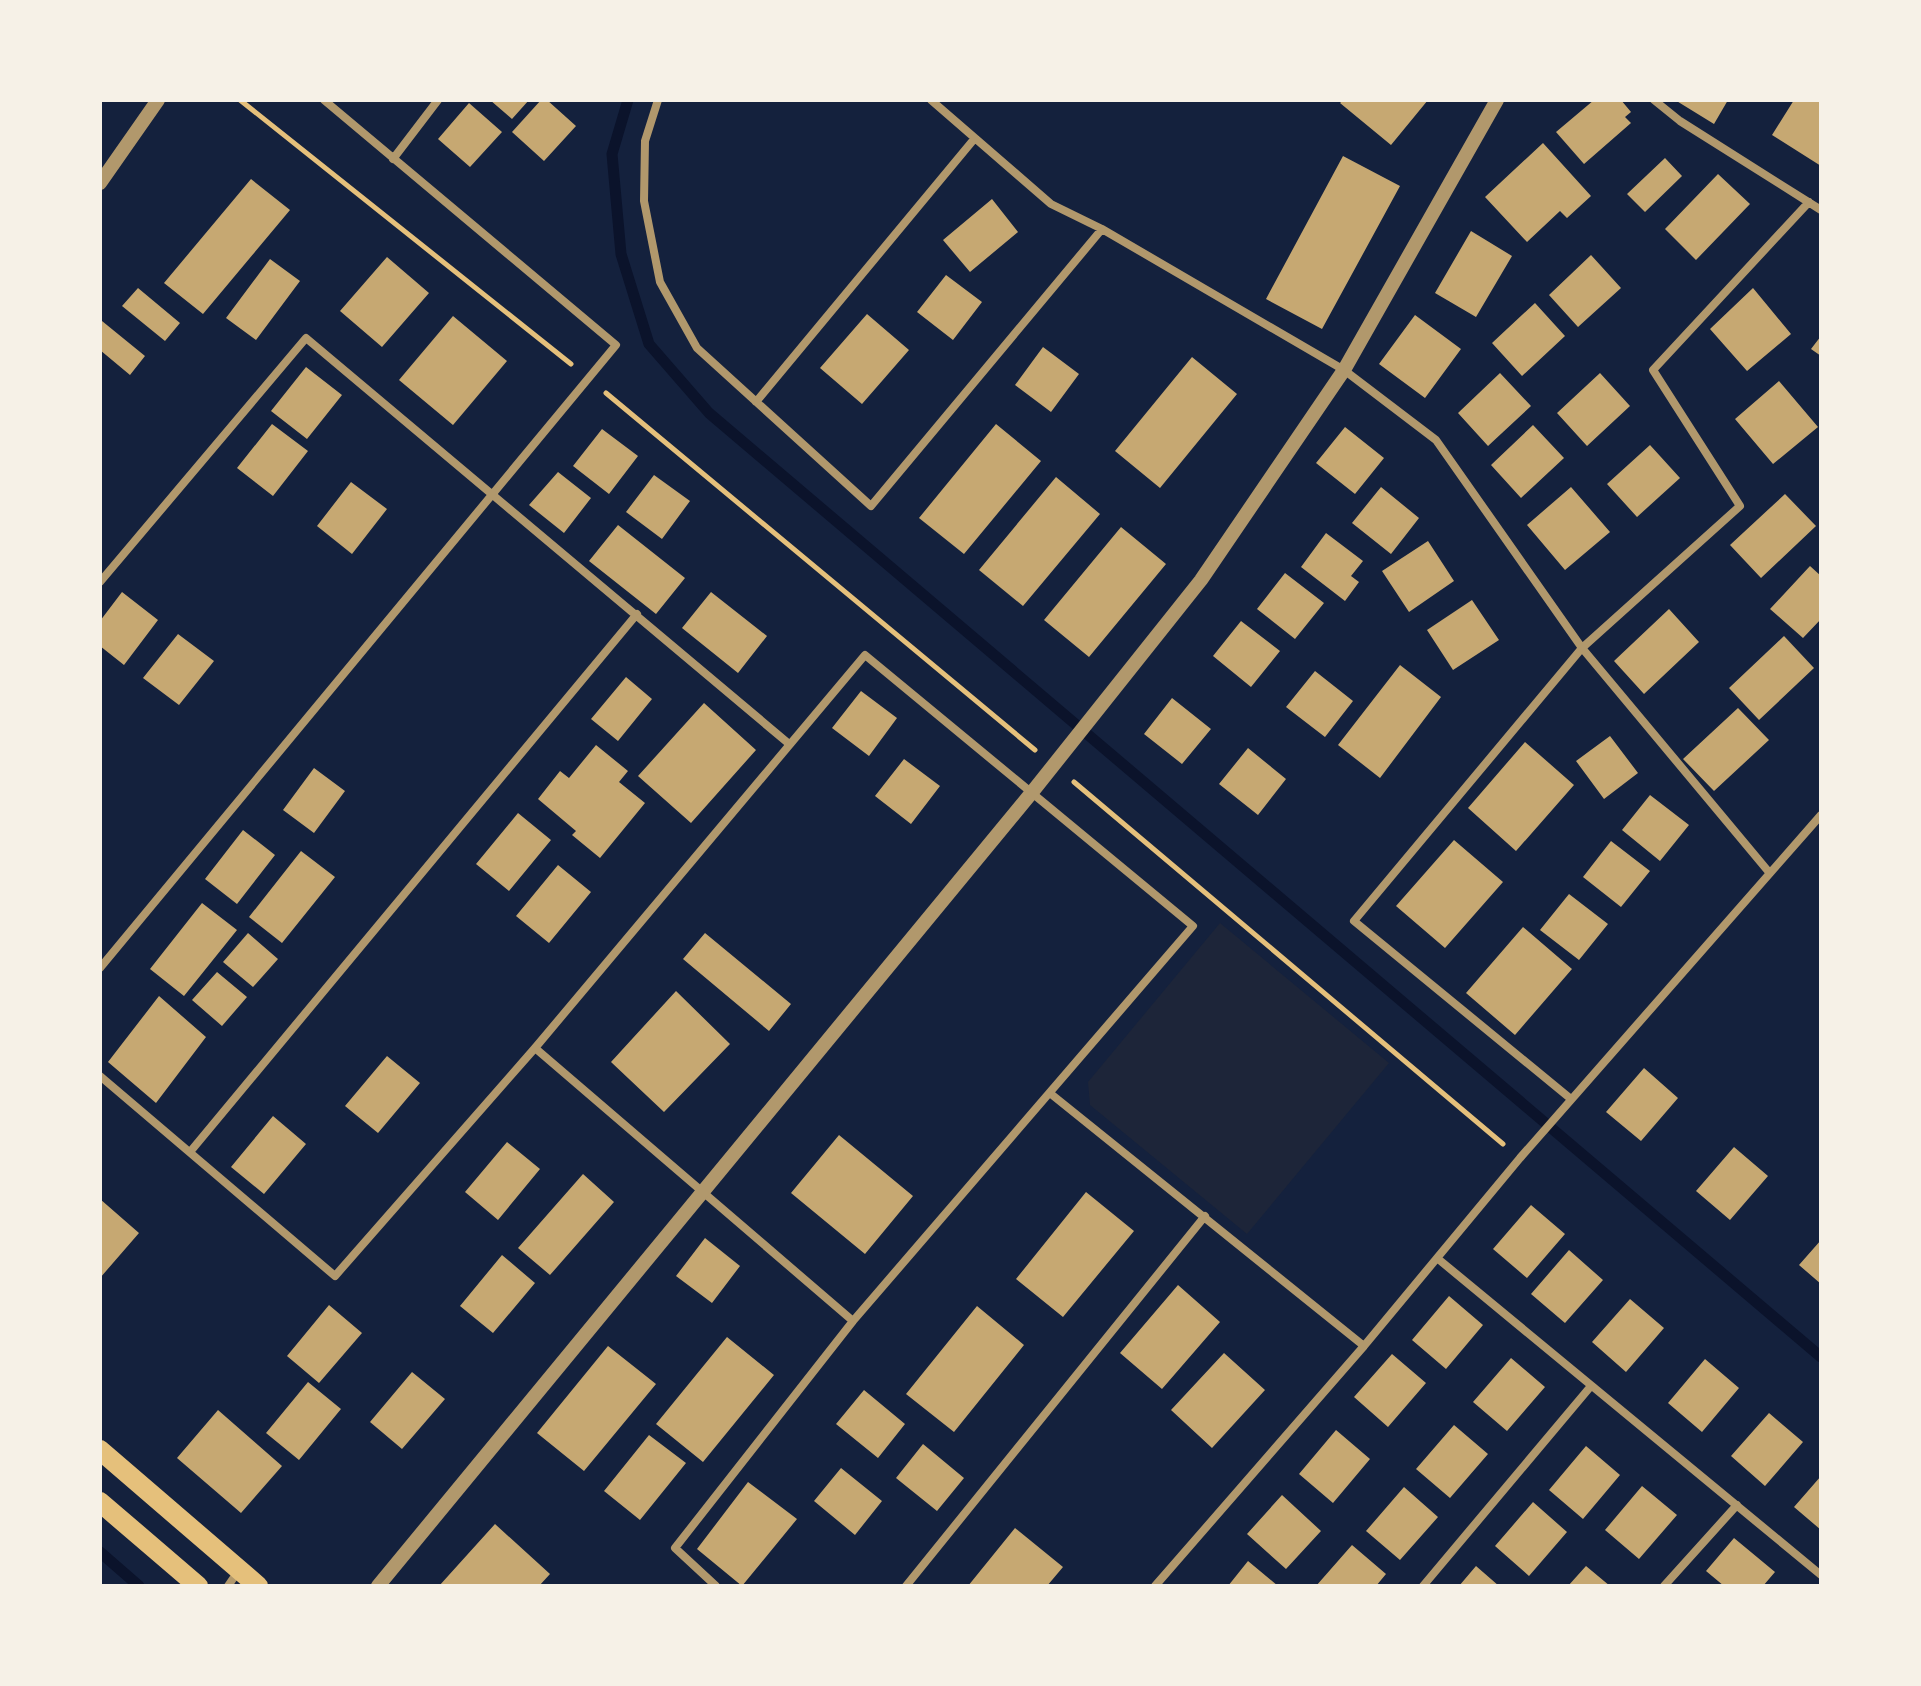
<svg xmlns="http://www.w3.org/2000/svg" width="1921" height="1686" viewBox="0 0 1921 1686" font-family="'Fira Sans Condensed',sans-serif">
	<rect width="100%" height="100%" fill="#14213d"/>
	<!-- green -->
	<path fill="#1d2539" d="M1220,923l169,140 -142,171 -157,-129 -2,-23z"/>
	<g fill="none" stroke-linecap="round" stroke-linejoin="round">
		<!-- stream -->
		<path stroke="#0b132b" stroke-width="11" d="M628,100l-16,54 9,100 28,90 60,69 1112,944
			M100,1552l39,34"/>
	</g>
	<!-- building -->
	<path fill="#c6a872" d="M490,100h39l-17,19z
		M541,100h6l29,26 -32,35 -32,-29z
		M1343,100h85l-37,45 -51,-42z
		M1594,100h27l10,12 -6,5 6,6 -47,41 -28,-32z
		M1675,100h53l-14,24z
		M1794,100h27v66l-49,-31z
		M469,103l33,29 -32,35 -32,-28z
		M1543,143l48,53 -24,22 -7,-7 -33,31 -42,-45z
		M1343,156l57,30 -78,143 -56,-30z
		M1665,158l17,18 -37,36 -18,-18z
		M1718,174l32,30 -54,56 -31,-31z
		M251,179l39,31 -87,104 -39,-31z
		M992,199l26,33 -48,40 -27,-32z
		M1471,231l41,25 -36,61 -41,-24z
		M1591,255l30,33 -43,39 -29,-32z
		M387,257l42,36 -47,54 -42,-36z
		M270,259l30,22 -44,59 -30,-22z
		M946,275l36,27 -29,38 -36,-28z
		M138,288l42,35 -15,18 -43,-35z
		M1753,288l38,46 -44,37 -37,-42z
		M1535,303l30,33 -43,40 -30,-33z
		M867,314l42,36 -47,54 -42,-36z
		M1415,315l46,34 -36,49 -46,-34z
		M453,316l54,45 -54,64 -54,-45z
		M102,321l43,35 -15,19 -30,-25z
		M1821,336v20l-10,-7z
		M1043,347l36,27 -28,38 -36,-27z
		M1192,357l45,37 -77,94 -45,-37z
		M306,367l36,28 -35,44 -36,-28z
		M1500,373l31,33 -43,40 -30,-33z
		M1600,373l30,33 -43,40 -30,-33z
		M1779,381l39,46 -45,37 -38,-45z
		M272,424l36,27 -35,45 -36,-28z
		M996,424l45,37 -77,93 -45,-36z
		M1533,425l31,33 -43,40 -30,-33z
		M1345,427l39,31 -29,36 -39,-31z
		M602,429l36,27 -29,38 -36,-28z
		M1650,445l30,33 -43,39 -30,-33z
		M558,472l33,26 -27,35 -35,-28z
		M654,475l36,26 -28,38 -36,-27z
		M1056,477l44,37 -77,92 -44,-36z
		M351,482l36,27 -35,45 -35,-28z
		M1381,487l38,31 -28,36 -39,-31z
		M1571,487l39,45 -45,38 -38,-45z
		M1785,494l31,32 -55,52 -31,-33z
		M618,525l67,53 -29,36 -67,-53z
		M1121,527l45,37 -77,93 -45,-37z
		M1326,533l37,28 -12,15 8,6 -14,19 -44,-34z
		M1428,541l26,40 -45,31 -27,-41z
		M1810,566l11,10v43l-18,19 -33,-29z
		M1285,573l39,30 -29,36 -38,-30z
		M122,592l36,28 -34,45 -24,-19v-25z
		M711,592l56,44 -29,37 -56,-45z
		M1472,600l27,40 -46,30 -26,-40z
		M1669,609l30,33 -55,52 -30,-33z
		M1241,621l39,30 -29,36 -38,-31z
		M178,634l36,27 -35,44 -36,-27z
		M1784,636l30,32 -55,52 -30,-32z
		M1400,665l41,32 -61,81 -42,-33z
		M1315,671l38,30 -28,36 -39,-30z
		M626,677l26,22 -34,42 -27,-22z
		M861,691l36,27 -28,38 -37,-28z
		M1172,698l39,31 -29,35 -38,-30z
		M704,703l52,47 -65,73 -53,-47z
		M1738,708l31,32 -55,51 -31,-32z
		M1610,736l28,37 -34,26 -28,-38z
		M1525,742l49,43 -58,66 -48,-43z
		M596,745l32,26 -9,11 26,21 -45,55 -28,-23 4,-4 -38,-32 22,-28 9,7z
		M1248,748l38,31 -28,36 -39,-31z
		M904,759l36,27 -29,38 -36,-28z
		M314,768l31,23 -31,42 -31,-23z
		M1650,795l39,30 -29,36 -38,-31z
		M518,813l33,27 -42,51 -33,-27z
		M243,830l32,25 -38,49 -32,-25z
		M1454,840l49,42 -58,66 -49,-42z
		M1611,841l39,30 -29,36 -38,-30z
		M301,851l34,26 -53,66 -33,-26z
		M558,865l33,27 -42,51 -33,-27z
		M1569,894l39,30 -29,36 -39,-30z
		M202,903l35,27 -53,66 -34,-27z
		M1523,927l49,42 -57,66 -49,-42z
		M248,933l30,26 -25,28 -30,-25z
		M705,933l86,71 -22,27 -86,-72z
		M217,972l30,25 -25,29 -30,-26z
		M676,991l54,53 -66,68 -53,-50z
		M159,996l47,41 -50,66 -48,-41z
		M387,1056l33,27 -42,50 -33,-27z
		M1644,1068l34,30 -37,43 -35,-29z
		M273,1116l33,28 -42,50 -33,-27z
		M839,1135l74,61 -48,58 -74,-61z
		M507,1142l33,27 -42,51 -33,-28z
		M1734,1147l34,29 -38,44 -34,-29z
		M583,1174l31,28 -64,73 -32,-27z
		M1086,1192l48,39 -71,86 -47,-38z
		M100,1199l39,34 -39,45z
		M1531,1205l34,29 -38,44 -34,-29z
		M705,1238l35,28 -28,37 -36,-27z
		M1821,1240v44l-22,-19z
		M1569,1250l34,30 -38,43 -34,-29z
		M502,1255l33,28 -42,50 -33,-27z
		M1178,1285l42,37 -58,67 -42,-36z
		M1449,1296l34,29 -37,44 -34,-29z
		M1630,1299l34,29 -38,44 -34,-30z
		M329,1305l33,28 -43,50 -32,-27z
		M977,1306l47,39 -70,87 -48,-38z
		M727,1337l47,38 -71,87 -47,-38z
		M608,1346l48,38 -72,87 -47,-38z
		M1224,1353l41,37 -53,58 -41,-38z
		M1392,1354l34,29 -38,44 -34,-30z
		M1511,1358l34,29 -38,44 -34,-29z
		M1705,1359l34,29 -37,44 -34,-29z
		M412,1372l33,27 -43,50 -32,-27z
		M308,1382l33,27 -42,51 -33,-27z
		M864,1390l41,34 -27,34 -42,-34z
		M218,1410l64,56 -41,47 -64,-55z
		M1769,1413l34,29 -38,44 -34,-30z
		M1454,1425l34,29 -38,44 -34,-29z
		M1336,1430l34,29 -37,44 -34,-29z
		M649,1435l37,28 -46,57 -36,-29z
		M923,1444l41,34 -27,33 -41,-33z
		M1586,1446l34,29 -37,44 -34,-29z
		M841,1468l41,33 -27,34 -41,-34z
		M1821,1476v54l-27,-23z
		M748,1482l49,37 -55,67 -45,-37z
		M1642,1486l35,29 -38,44 -34,-29z
		M1404,1487l34,30 -38,43 -34,-29z
		M1282,1495l39,36 -35,38 -39,-35z
		M1533,1502l34,30 -38,44 -34,-30z
		M495,1524l55,50 -11,12h-100z
		M1015,1528l48,39 -16,19h-79z
		M1734,1538l41,34 -12,14h-39l-18,-15z
		M1352,1545l34,29 -10,12h-60z
		M1248,1561l30,25h-50z
		M1476,1566l23,20h-40z
		M1586,1566l24,20h-42z"/>
	<g fill="none" stroke-linecap="round" stroke-linejoin="round">
		<!-- path -->
		<path stroke="#e5c07b" stroke-width="5" d="M240,100l331,264
			M606,393l429,357
			M1074,782l429,362"/>
		<!-- minor -->
		<path stroke="#b1986c" stroke-width="8" d="M658,100l-13,41 -1,60 16,81 37,66 174,158 231,-277
			M931,100l120,104 51,25 242,141 92,70 146,208 186,223
			M1654,100l26,21 141,89
			M393,159l45,-59
			M756,402l219,-264
			M100,582l206,-244 482,405
			M100,968l516,-623 -292,-245
			M535,1048l318,273
			M100,1076l235,200 200,-228 330,-393 328,271 -340,395 -178,227 41,38
			M1051,1094l313,252
			M1571,1099l-217,-178 228,-273 158,-142 -87,-136 156,-168
			M190,1152l447,-538
			M1437,1258l384,317
			M228,1586l11,-16
			M906,1586l299,-370
			M1155,1586l209,-240 156,-188 301,-343
			M1423,1586l168,-200
			M1664,1586l73,-81"/>
		<!-- tertiary -->
		<path stroke="#b1986c" stroke-width="14" d="M100,183l58,-83
			M378,1586l655,-795 168,-211 143,-210 153,-270"/>
		<!-- primary -->
		<path stroke="#e5c07b" stroke-width="20" d="M100,1450l158,136
			M100,1502l98,84"/>
	</g>
	<!-- border -->
	<rect width="1921" height="1686" fill="none" stroke="#f6f1e7" stroke-width="204"/>
</svg>
